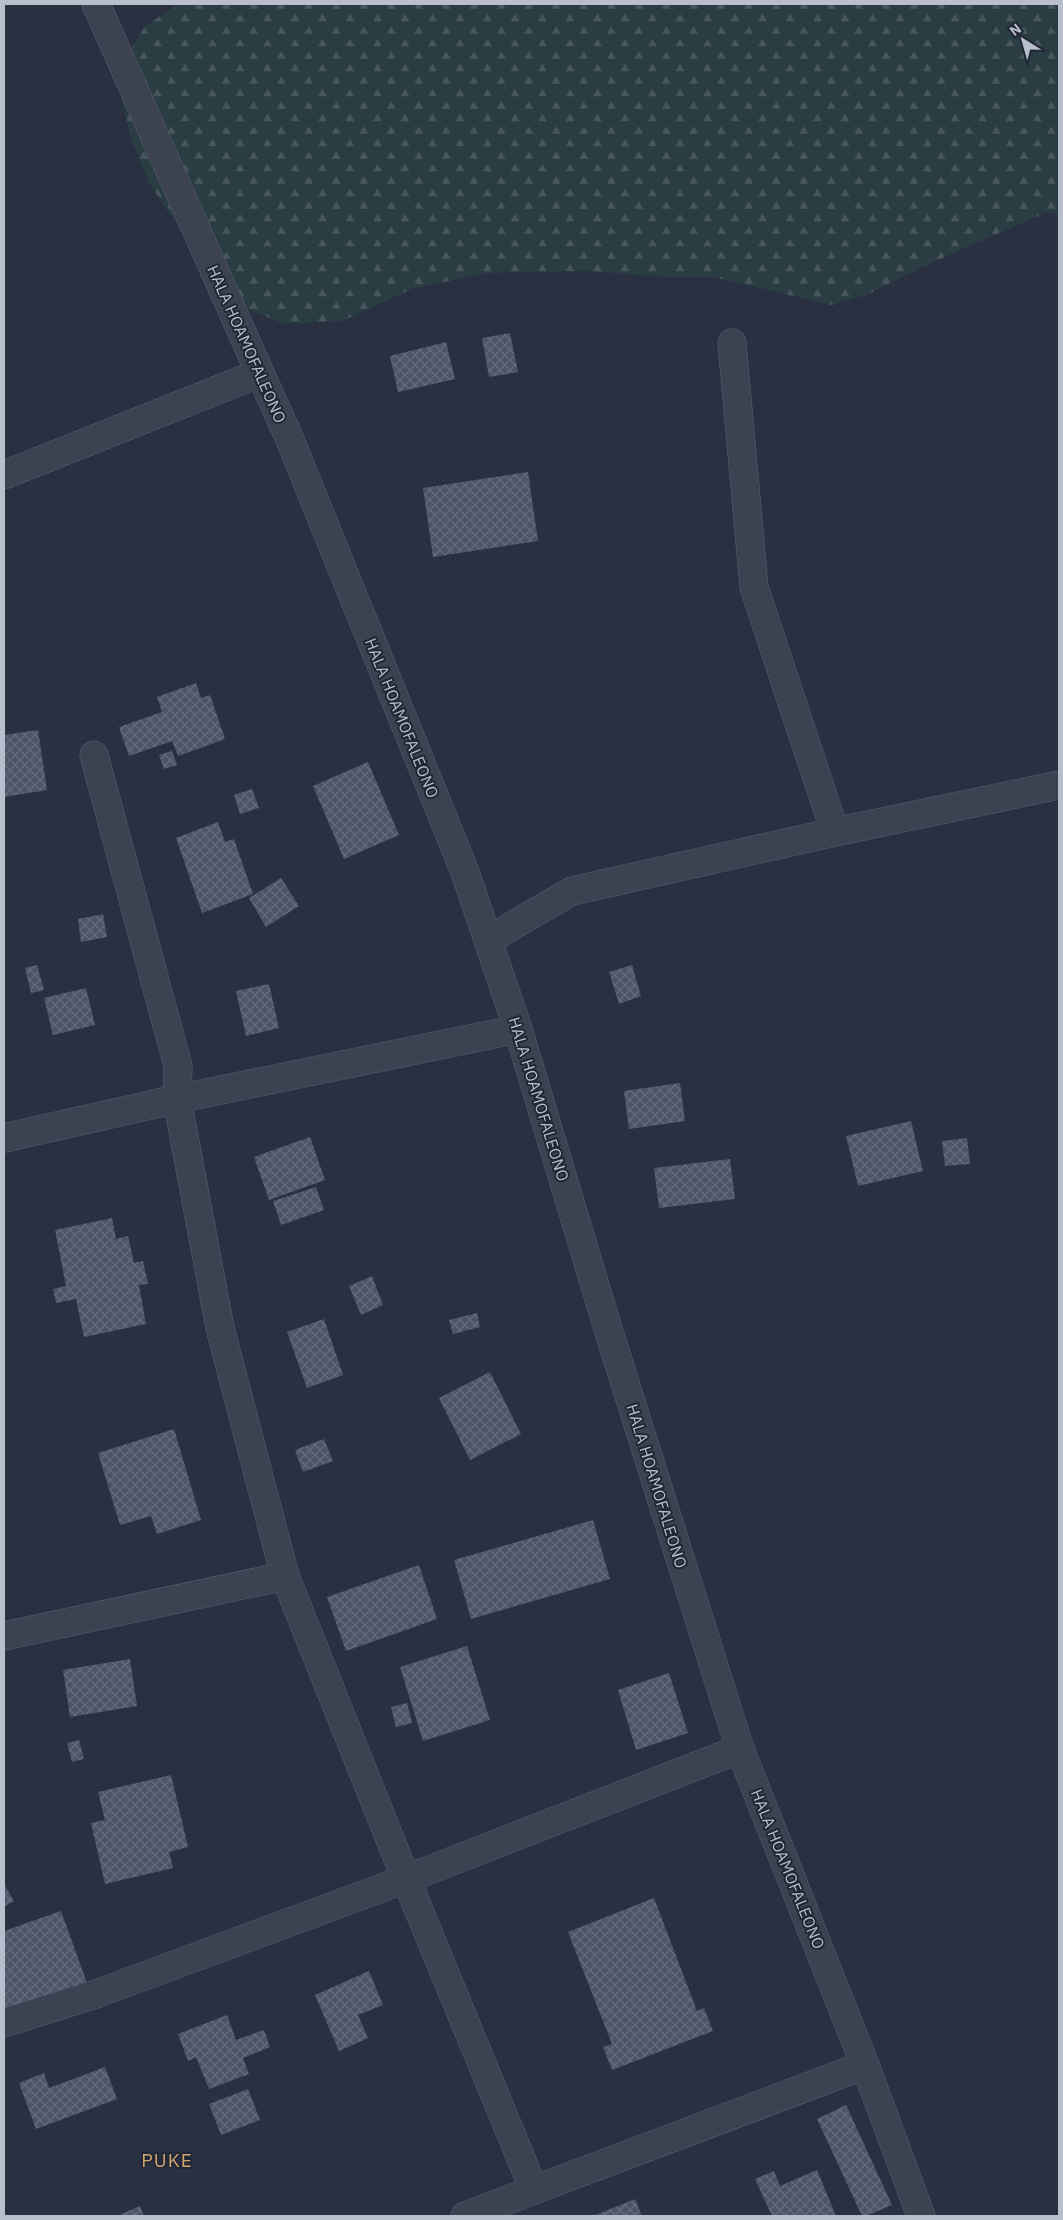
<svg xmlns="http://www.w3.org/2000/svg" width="1063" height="2220" viewBox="0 0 1063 2220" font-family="'IBM Plex Sans',sans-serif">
	<defs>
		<pattern id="forest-firs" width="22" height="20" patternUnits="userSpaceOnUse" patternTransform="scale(1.25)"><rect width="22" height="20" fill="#2a3d43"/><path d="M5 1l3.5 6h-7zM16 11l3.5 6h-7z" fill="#47575d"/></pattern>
		<pattern id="building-cross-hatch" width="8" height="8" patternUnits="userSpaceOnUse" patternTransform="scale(1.25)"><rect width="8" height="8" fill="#4c5469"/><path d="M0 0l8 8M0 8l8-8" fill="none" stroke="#646b7d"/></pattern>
	</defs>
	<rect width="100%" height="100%" fill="#283042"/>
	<!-- forest -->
	<path fill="url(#forest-firs)" d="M179,4h880v210l-14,-1 -114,50 -65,32 -34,10 -119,-28h-44l-83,-6 -100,2 -74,16 -70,32 -58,3 -42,-17 -38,-45 -54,-77 -19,-47 -16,-64 30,-48z"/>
	<!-- building -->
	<path fill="url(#building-cross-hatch)" d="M510,333l8,39 -29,5 -7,-39z
		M446,342l9,37 -57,13 -8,-36z
		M528,472l10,69 -105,16 -10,-69z
		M196,683l5,15 9,-3 15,44 -47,17 -6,-15 -43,15 -10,-29 43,-15 -5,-15z
		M38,730l9,60 -43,7v-62z
		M172,751l5,14 -13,4 -5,-14z
		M368,762l31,73 -55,24 -31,-73z
		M252,789l7,19 -19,6 -6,-19z
		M218,822l7,20 9,-3 19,55 -51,19 -26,-75z
		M281,878l18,28 -33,21 -17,-29z
		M103,914l4,23 -26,5 -3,-23z
		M37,965l7,25 -13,3 -6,-25z
		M632,965l9,31 -22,8 -10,-32z
		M269,984l10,44 -33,8 -10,-45z
		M86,988l9,37 -42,10 -9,-37z
		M680,1083l5,38 -56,8 -5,-38z
		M911,1121l12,50 -65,15 -12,-50z
		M310,1137l15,43 -56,20 -15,-43z
		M967,1138l3,26 -25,2 -3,-25z
		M730,1159l5,40 -76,9 -5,-40z
		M316,1187l8,23 -43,15 -8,-24z
		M112,1218l4,21 12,-3 6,27 9,-2 5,23 -9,1 7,39 -62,13 -8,-38 -20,4 -3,-14 13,-3 -11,-56z
		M372,1276l11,29 -22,10 -12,-29z
		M477,1313l3,14 -27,7 -4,-14z
		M324,1319l19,56 -36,13 -20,-56z
		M490,1372l31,62 -51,26 -31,-62z
		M174,1429l27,91 -44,14 -6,-18 -31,9 -22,-72z
		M324,1439l9,22 -30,11 -8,-22z
		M593,1520l17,59 -139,40 -17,-59z
		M419,1565l18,54 -91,32 -19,-54z
		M467,1646l23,74 -67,21 -23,-74z
		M130,1659l7,47 -67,11 -7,-47z
		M669,1673l19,60 -52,17 -18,-60z
		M407,1703l5,20 -16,4 -5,-20z
		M79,1740l5,19 -12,3 -5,-19z
		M171,1775l17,72 -19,5 4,16 -68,16 -14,-61 14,-3 -7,-28z
		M4,1884l10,17 -10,6z
		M654,1898l43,113 7,-3 9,23 -101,39 -9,-23 9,-3 -44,-112z
		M61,1911l26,72 -83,29v-81z
		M369,1971l14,34 -25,10 10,23 -29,13 -24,-56z
		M227,2015l9,25 28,-10 6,17 -27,11 6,16 -40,15 -13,-32 -8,4 -10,-27z
		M105,2067l12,32 -81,30 -17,-46 25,-10 5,15z
		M248,2089l12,31 -39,15 -12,-31z
		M846,2105l46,100 -26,11h-4l-45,-97z
		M817,2170l19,46h-64l-17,-37 19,-8 6,15z
		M635,2199l7,17h-49z
		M140,2206l4,10h-27z"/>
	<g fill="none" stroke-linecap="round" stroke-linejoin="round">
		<defs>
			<path id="minor" d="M732,343l22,244 81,245
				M4,475l256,-102 -164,-369
				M94,755l84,311 -1,33 341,-70
				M488,940l84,-49 263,-59 224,-47
				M4,1138l173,-39 43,229 65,248 121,303 128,311
				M4,1636l281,-60
				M4,2023l92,-29 310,-115 334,-130
				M465,2216l400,-151"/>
			<path id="tertiary" d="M260,373l28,62 177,437 53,157 91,303 131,417 125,316 56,151"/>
		</defs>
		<!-- minor casing -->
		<use href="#minor" stroke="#5a606f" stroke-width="29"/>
		<!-- tertiary casing -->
		<use href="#tertiary" stroke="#5a606f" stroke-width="29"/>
		<!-- minor -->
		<use href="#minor" stroke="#3c4252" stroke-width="28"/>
		<!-- tertiary -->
		<use href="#tertiary" stroke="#3c4252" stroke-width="28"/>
	</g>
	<g text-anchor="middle" stroke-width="4" stroke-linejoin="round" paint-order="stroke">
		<!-- street labels -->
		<g font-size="16" fill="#b9becc" stroke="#212737">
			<text transform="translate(247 344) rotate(66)" y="6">HALA HOAMOFALEONO</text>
			<text transform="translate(402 718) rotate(68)" y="6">HALA HOAMOFALEONO</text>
			<text transform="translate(539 1099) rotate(73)" y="6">HALA HOAMOFALEONO</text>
			<text transform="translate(657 1486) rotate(73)" y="6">HALA HOAMOFALEONO</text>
			<text transform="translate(788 1869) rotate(68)" y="6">HALA HOAMOFALEONO</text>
		</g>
		<!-- quarter labels -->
		<g font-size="19" letter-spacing="1" fill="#d3a56d" stroke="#212737">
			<text x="167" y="2167">PUKE</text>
		</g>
	</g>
	<!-- border -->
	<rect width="1063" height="2220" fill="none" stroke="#b9becc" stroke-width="10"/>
	<!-- north arrow -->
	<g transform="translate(1023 40) rotate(323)" stroke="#212737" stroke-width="4" paint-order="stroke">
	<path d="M0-4L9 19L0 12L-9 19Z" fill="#b9becc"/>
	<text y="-8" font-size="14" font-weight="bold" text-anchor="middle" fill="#b9becc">N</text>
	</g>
</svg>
